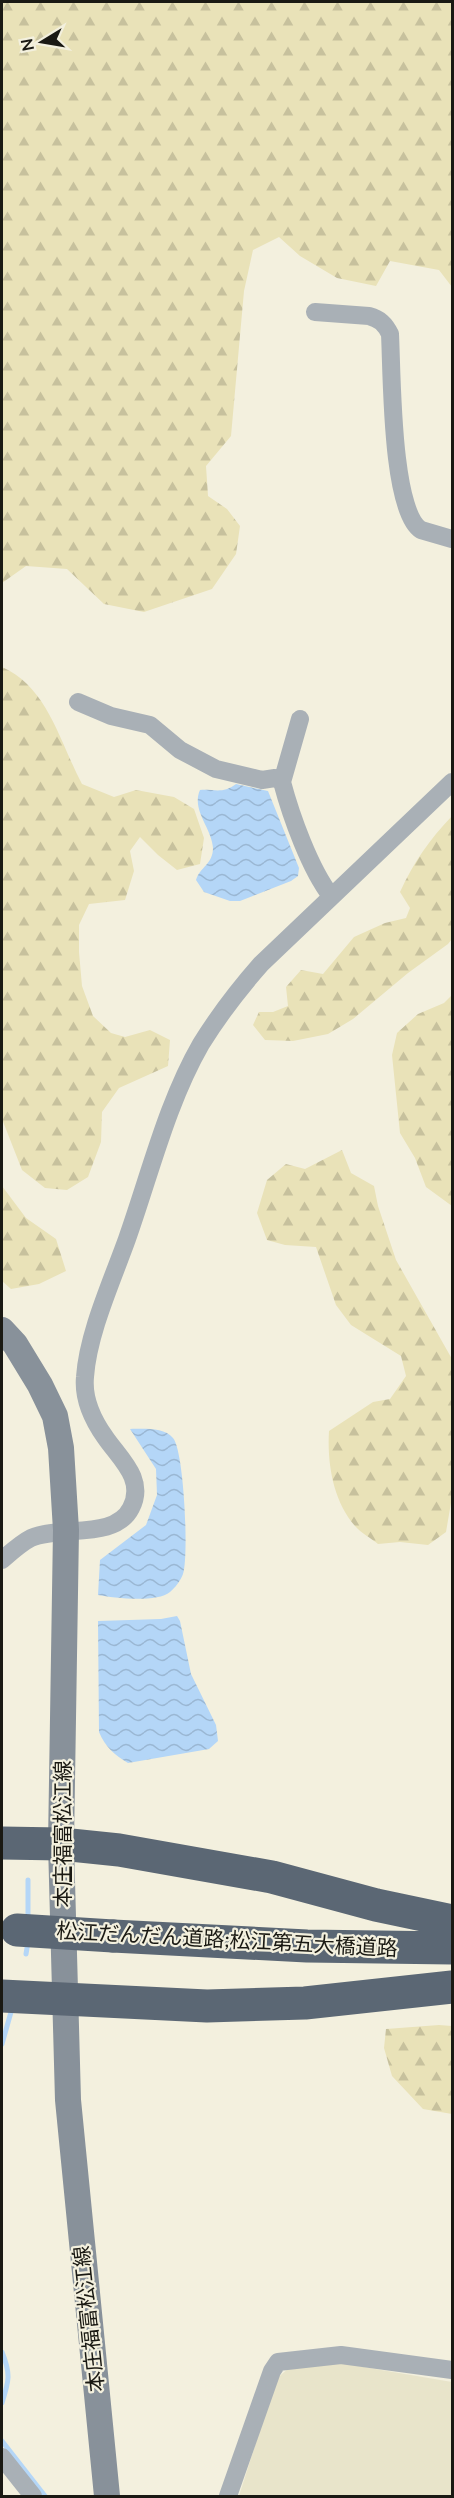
<svg xmlns="http://www.w3.org/2000/svg" width="454" height="2498" viewBox="0 0 454 2498" font-family="Lato,'Noto Sans JP',sans-serif">
	<defs>
		<pattern id="forest-firs" width="22" height="20" patternUnits="userSpaceOnUse" patternTransform="scale(1.5)"><rect width="22" height="20" fill="#e9e2b8"/><path d="M5 1l3.5 6h-7zM16 11l3.5 6h-7z" fill="#c7c19d"/></pattern>
		<pattern id="water-waves" width="16" height="10" patternUnits="userSpaceOnUse" patternTransform="scale(1.5)"><rect width="16" height="10" fill="#b4d6f7"/><path d="M0 5q4-4 8 0t8 0" fill="none" stroke="#9ab7d3"/></pattern>
	</defs>
	<rect width="100%" height="100%" fill="#f3f0de"/>
	<!-- built -->
	<path fill="#e8e4ca" d="M340,2363l112,19v114h-213l37,-117 12,-10z"/>
	<!-- forest -->
	<path fill="url(#forest-firs)" d="M2,2h450v285l-13,-17 -49,-9 -14,25 -39,-8 -37,-22 -21,-19 -26,13 -9,41 -13,145 -25,30 2,30 19,13 13,17 -4,28 -24,35 -68,23 -40,-8 -37,-35 -41,-3 -24,17z
		M2,667c46,20 58,76 80,117l32,13 22,-7 38,7 20,12 10,29 -4,26 -23,6 -19,-15 -18,-18 -10,14 4,20 -9,29 -36,4 -10,21v27l3,34 11,30 18,17 14,4 25,-7 20,10 -2,26 -49,22 -17,24 -1,30 -13,35 -21,13 -22,-2 -23,-18 -20,-51z
		M452,816v123l-4,5 -40,29 -55,46 -25,15 -35,7 -28,-1 -12,-15 6,-13h14l15,-6 -2,-19 15,-17 22,4 31,-37 31,-14 21,-5 4,-10 -10,-16c14,-30 29,-52 52,-76z
		M452,995v211l-26,-19 -11,-29 -15,-25 -8,-78 5,-22 21,-19 26,-11z
		M342,1150l9,23 23,13 4,20 18,54 56,99v138l-6,35 -18,13 -28,-3 -22,2c-7,-6 -17,-11 -23,-18 -22,-25 -28,-63 -26,-95l44,-29 17,-3 16,-23 -5,-20 -50,-31 -15,-20 -20,-58 -31,-2 -18,-5 -10,-27 10,-33 19,-16 19,5z
		M2,1186l24,32 30,21 10,32 -27,13 -28,5 -9,-8z
		M439,2025l13,1v88l-29,-5 -31,-33 -8,-28 2,-19z"/>
	<!-- water -->
	<path fill="url(#water-waves)" d="M236,784l32,7 31,77 -1,8 -7,5 -51,20h-10l-26,-9 -8,-12c4,-13 17,-16 17,-32 -1,-20 -22,-38 -13,-58 15,-1 23,4 36,-6z
		M130,1429c13,0 34,-2 43,9 11,12 16,118 10,136 -2,6 -8,14 -13,18 -13,11 -56,6 -72,3l2,-35 46,-35 11,-30 -1,-26z
		M177,1616l3,5 11,53 25,51 2,16 -9,8 -81,14c-13,-8 -23,-16 -29,-31l-1,-111 63,-2z"/>
	<g fill="none" stroke-linecap="round" stroke-linejoin="round">
		<!-- stream -->
		<path stroke="#b4d6f7" stroke-width="5" d="M28,1921v-41
			M26,1954l2,-12
			M2,2044l9,-32
			M2,2352c9,22 7,29 0,51
			M2,2441l43,55"/>
		<!-- street -->
		<path stroke="#a9b0b6" stroke-width="18" d="M315,312l54,4c11,3 16,8 21,18 2,37 1,178 31,196l31,9
			M78,702l33,14 39,9 30,25 36,19 46,11 13,-2 7,4c9,34 28,87 49,114
			M282,782l18,-63
			M2,1560c8,-7 19,-17 29,-22 30,-13 84,2 100,-30 15,-29 -12,-50 -26,-71 -12,-17 -22,-39 -20,-60 3,-44 27,-96 42,-138 23,-65 40,-136 74,-195 18,-29 38,-55 60,-80l191,-182
			M2,2457l31,39
			M228,2496l44,-125 6,-9 63,-7 111,15"/>
		<!-- secondary -->
		<path stroke="#88919a" stroke-width="26" d="M2,1330l13,14 25,41 15,31 6,32 5,82 -5,314 7,256 39,396"/>
		<!-- highway -->
		<path stroke="#5b6774" stroke-width="33" d="M2,1843l59,1 58,6 153,27 104,28 76,16
			M113,1936l194,10 145,2
			M2,1996l205,10 98,-3 147,-16"/>
		<!-- highway-bridge -->
		<path stroke="#5b6774" stroke-width="33" d="M17,1930l96,6"/>
	</g>
	<g text-anchor="middle" stroke-width="4.5" stroke-linejoin="round" paint-order="stroke">
		<!-- street labels -->
		<g font-size="21" fill="#1a1913" stroke="#f3f0de">
			<text transform="translate(63 1834) rotate(-90)" y="7">本庄福富松江線</text>
			<text transform="translate(227 1940) rotate(3)" y="7">松江だんだん道路;松江第五大橋道路</text>
			<text transform="translate(89 2319) rotate(-96)" y="7">本庄福富松江線</text>
		</g>
	</g>
	<!-- border -->
	<rect width="454" height="2498" fill="none" stroke="#1a1913" stroke-width="6"/>
	<!-- north arrow -->
	<g transform="translate(42 42) rotate(259)" stroke="#f3f0de" stroke-width="4.5" paint-order="stroke">
	<path d="M0-4.5L10 22L0 15L-10 22Z" fill="#1a1913"/>
	<text y="-9" font-size="16" font-weight="bold" text-anchor="middle" fill="#1a1913">N</text>
	</g>
</svg>
